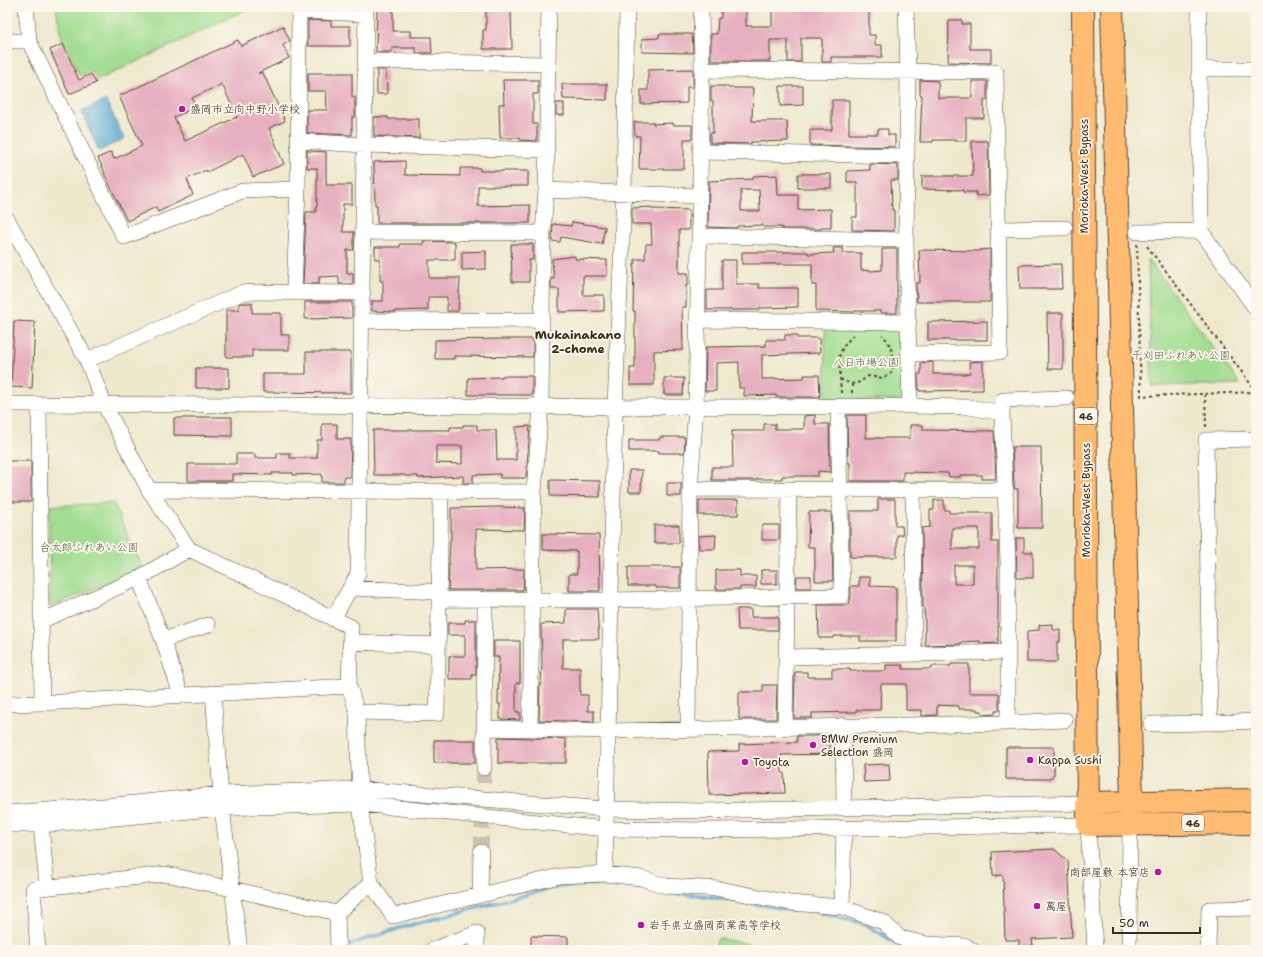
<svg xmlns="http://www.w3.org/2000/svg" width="1263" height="957" viewBox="0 0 1263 957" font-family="'Shantell Sans','Klee One',sans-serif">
	<rect width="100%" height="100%" fill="#fbf7ec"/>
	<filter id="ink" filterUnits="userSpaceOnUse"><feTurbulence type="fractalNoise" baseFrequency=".025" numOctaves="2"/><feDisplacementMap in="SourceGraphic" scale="8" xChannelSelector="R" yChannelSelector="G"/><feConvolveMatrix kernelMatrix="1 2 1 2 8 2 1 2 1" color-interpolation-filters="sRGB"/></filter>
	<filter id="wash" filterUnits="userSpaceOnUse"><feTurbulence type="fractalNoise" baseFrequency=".012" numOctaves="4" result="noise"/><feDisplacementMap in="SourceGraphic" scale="16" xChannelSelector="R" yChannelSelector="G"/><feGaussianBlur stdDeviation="0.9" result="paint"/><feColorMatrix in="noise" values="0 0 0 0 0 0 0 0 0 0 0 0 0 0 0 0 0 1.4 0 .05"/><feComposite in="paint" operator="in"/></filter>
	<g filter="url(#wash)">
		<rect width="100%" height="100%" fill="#eee8cd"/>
		<!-- green -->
		<path fill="#a2dd91" stroke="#6e8458" d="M56,7h185l2,4 -145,69 -6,-9 -12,5 -19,-40z
			M1148,259l92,125 -88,2z
			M901,324l6,72 -6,4 -75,1 -1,-76z
			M113,503l30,65 -93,39 -1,-101z
			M718,938l61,12h-64z"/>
		<!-- water -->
		<path fill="#55a5cf" stroke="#486876" d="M106,100l18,39 -25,12 -18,-40z"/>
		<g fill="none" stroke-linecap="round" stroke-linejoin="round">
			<!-- stream -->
			<path stroke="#55a5cf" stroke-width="3.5" d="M821,913l44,11 42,26
				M342,947l61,-20 153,-40 35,-3 40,2 28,7 40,2 92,15"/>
		</g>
		<g id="blocks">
			<!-- building -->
			<path fill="#e7b0c0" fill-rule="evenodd" d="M377,7h16v24h18v6h20l1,16h-16v-5h-24v4h-16z
				M486,7h25l1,42h-29v-19h3z
				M721,7h25v19h26v-19h97v28h6v10h7v12h-51v5h-9v-24h-21v24h-13v-22h-18v21h-59v-27h6l1,-16h3z
				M308,20l23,1v5h19v20h-42z
				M949,20h13v4h8v25h21v14l-43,-1z
				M283,26l7,15 -7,4 6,13 -31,15h5l22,48 -16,7 15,36 -31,13 -10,-23 -36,18 -1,-2 -19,9 6,16 -35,17 -2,-5 -29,14 -23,-48h1l-7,-15 13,-6 3,7 28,-13 -23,-50 119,-56 3,6zM222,84l15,33 -52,24 -11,-24 22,-10 -4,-9z
				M659,34h33l1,19 -51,-1v-13l17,-1z
				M63,44l16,36 12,-6 5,9 -27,11 -19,-44z
				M693,69v18h-6v16l-46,1v-14h7v-20z
				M377,70h9l1,24h-10z
				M308,73h44v24h3v20h-3v18l-45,-2v-23h20l-1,-19h-18z
				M503,80h35v14h-5v30h4v17l-17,-1v-2h-20l-1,-34h5z
				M920,80l18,1v17h34v-17h15v19h-3v18h-18v23h-11v-1h-22v2h-13l2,-47h-2z
				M562,84h45v16l-44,-1z
				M711,86h17v2h25l-1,33h35l1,20 -37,1v2l-41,-1v-10h3v-32h-2z
				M780,86h23v19l-23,1z
				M832,100h17v34h29v-5h10v6h7v12l-85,-2v-15h22z
				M556,103h8v12h-8z
				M374,117h14v2h31v19l-45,-2z
				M634,122h19v2l20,-1v2h19v14h-8v30h-45l1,-33h-5z
				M972,141h16l1,54 -13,1v-4h-13v-2l-41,-1v-13h51z
				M307,151l19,1v33h26v19h-9v28h11v18h-7v23h6v11h-14v-8l-20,1v7h-16l3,-72h10v-5h1v-39h-10z
				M405,161v14l55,1v-8h20v3h48v15h-50v20l52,-1v18h-153v-18h-2l-1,-43z
				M870,164l28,1v15h-7l1,30h2v21l-42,-1v-13h5v-35h-10v-11l23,-1z
				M798,174h33v14h-33z
				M777,175l1,20h20v15l33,-1v19h-10v1h-39v-2h-19v-2l-26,1v2l-29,-1 1,-46 44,-2v-3zM741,190h18l1,21h-19z
				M651,207v2l38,1v20h-10v43h9v12h-2v22h-4l1,43 -29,1v34h-24v-17h5v-57h-2l1,-47h1v-5h10l1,-15h6l-1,-20h-19v-16z
				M572,222l33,5 -3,17 -41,-7 -1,5 -8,-1 1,-17 18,2z
				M423,241l32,1v18h-26v18h31l-2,33h-11v-14h-19v13l-32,1v1l-24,-1v-10h11v-20h-3v-22h-5v-12h25v-3h24z
				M511,244h22v16h-4v22h-17z
				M833,248h10v5h18v17l11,1 10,-1v-21h15v64h-16v-2h-26v1l-39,-1v-26h-4v-21h-70v-12h66v2l26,-1z
				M990,249v53h-73l-1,-19h4l-1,-33 61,1v-1z
				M486,251v18l-24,1v-18z
				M575,256v3l32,1v16h-24v19h21v16l-45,1v-23h-8v-10h3l-2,-20z
				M722,260h14v24h23v4h39v19l-39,1v2h-52v-20h15z
				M1061,264l1,25h-42l-1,-24z
				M305,302h47v16l-47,1z
				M240,303h12v10h29v22h8v15h-37v7h-26v-47h13v-6z
				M1047,313h16v56h-15z
				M14,321l21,1 -3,66 -21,-1z
				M987,321v19h-59v-18z
				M785,335h12v3h22l1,15 -58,2v24l42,-1v-3h15l1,22h-44v-2l-32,1v-8h-5v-26l-23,1v28h-11l1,-44 60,-1v-6h19z
				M505,339h28v18l-79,-1v3h-19v-19z
				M306,352h45v41l-88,-1v-18h43z
				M983,361v29l-64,1 -1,-17h3v-11l12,-1v12h32l5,-1 -1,-11z
				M196,368h33v20h-33z
				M502,376h30v19h-64v-17l34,-1z
				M664,378h20l-1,17h-19z
				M815,415v9h14l1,48 -12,-1v5h-36v3h-25v1h-45v-13h21l-1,-36h32v-7h11v5h29v-13z
				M847,415h19v23h44v-13h13v5l71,1 2,48h-14v-4h-22v2h-11l-1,-4 -45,-1v9h-53v-18h-2z
				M201,417h31v19l-58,-1v-17h27z
				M322,424h15v15h14l-1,38h-6v5h-22v-8l-29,1v-2h-21v2l-40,-1v7h-44v-17h48v-10h19v4h22v-5h13v5h27v-18h5z
				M463,425h14v5h19l1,30h19v-33l14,-1 -4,52h-26v-4l-27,1v8h-10v-7l-45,2v-2h-13v-1h-31l-1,-45h77v-3h13zM436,446h26v18l-26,-1z
				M660,437h25l-1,16h-25v-2h-30v-11h30z
				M1012,447h29l1,81h-24v-39h-3l-1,-3z
				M7,461h24v41h-24z
				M629,470h13l-1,22h-12z
				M550,480l50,1v16l-50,-1z
				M667,483h14v13h-14z
				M878,499h17v27h7l1,9h-6v22h-47v-46h28z
				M699,500h39v15h-39z
				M934,500h10v10h5v3h43v29h6v101l-18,1v-3l-19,1v2l-36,1v-31h-1v-7h-1l-1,-79 8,-1v-17h4zM952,528h27v21h-27zM954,565h19v19h-19z
				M501,507l24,1 -1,22 -48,-1v41l48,-1 -1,21h-75l2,-50h1v-32z
				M809,512h22l2,69h-18v-34h-7z
				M654,525h25v18h-25z
				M762,525h17v15h-17z
				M543,534l56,1 1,56h-31v-17h8v-23l-34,-1z
				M716,535l-1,14h-16v-13z
				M1016,538h8v14h9v26h-16z
				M628,567h52v21h-24v-2h-28z
				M716,570h24v6h16v11h-16v2h-24z
				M761,570h16v14h-16z
				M797,576h14v12h-15z
				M859,577h11v9l26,1v54h-36v-5h-27v2h-14l-1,-33h31l2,-9v-10h8z
				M566,609h31l2,30h-36v29h17v27h8v16h6v11l-55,-2 1,-36h1l1,-20 -1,-40 25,-1z
				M737,609h14v8h27v13h-40z
				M465,620h11v55h-4v4h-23v-23h16v-21h-17v-12h17z
				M1053,624v6h7v12h-3v20h-30v-31l12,-1v-5z
				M494,641h26v42h-4v29h4v8l-20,-1v-15h-2l1,-47h-5z
				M951,664h18v29h30v18h-4v3l-13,1v-4h-5v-2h-18v-3l-22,-1v10l-15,1v-6h-16v-26h-25l-1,26h-24v2l-44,1v5h-18l1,-46h12v5h25v-8h18v2h36v-6h17v4h29v-3h19z
				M763,685h14l-1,34h-37v-27h24z
				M797,736h33v18l-49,1 1,17 2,1 1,20 -76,2 -1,-43 31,-1v-7l58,-2z
				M498,737l68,2v24h-68z
				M434,740h41v23h-41z
				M1006,747h48v27l-4,5h-44z
				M889,764l1,17 -26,1 -1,-17z
				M1054,849l14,12 4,76 -40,2 1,7 -14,1v-7h-14l-2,-65 -10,1 -1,-24z
				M531,936l37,1v13h-37z"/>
		</g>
	</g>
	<g filter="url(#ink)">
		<use href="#blocks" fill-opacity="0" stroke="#564638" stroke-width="1"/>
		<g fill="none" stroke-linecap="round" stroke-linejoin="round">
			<!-- minor-tunnel -->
			<path stroke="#cac2aa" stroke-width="15" stroke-dasharray="15 8" stroke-linecap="butt" d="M481,852l3,-84"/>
			<defs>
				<path id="minor" d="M26,7l3,34 95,196 118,-46 56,-2
					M701,7l1,63
					M906,7l2,65 -2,168 4,166
					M1199,7v62
					M7,41h22
					M548,64l1,-57
					M1256,69h-57l2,162 55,78
					M298,141l66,4 183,5
					M701,152l206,4
					M546,190l154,6
					M7,219l80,141 17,44 45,86 40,59 162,78 -2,59 8,26 3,92 11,79 22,33 167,-40 45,-2 36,4 25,8 54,3 70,14 52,4 41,15 17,16 27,6 39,2 6,4
					M998,229l67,-1
					M363,232l180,1
					M1137,232l64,-1
					M700,236l206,4
					M294,292l4,-103 1,-178 67,3
					M698,320l211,2
					M362,321l180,-1 1,-87 3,-43 2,-126 -183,-3
					M87,360l157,-68 119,1
					M7,404l689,3 214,-1 59,1 33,6 6,149v161l-400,8 -78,-2 4,-237 7,-86 1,-86
					M39,404l3,299 307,-17
					M1002,413l1,-13 64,-2
					M1256,439l-50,1 4,283 46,-2
					M690,489l316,1
					M149,490l385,2
					M913,490l1,164
					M139,578l24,62 18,55
					M350,588l89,4
					M439,599l172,1 231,-4 -4,-189
					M333,619l25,-45 8,-567
					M41,621l98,-43 50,-29
					M163,640l45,-15
					M350,642l88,3
					M786,657l222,-5
					M213,693l9,115 18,142
					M7,704l35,-1
					M357,712l80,2 4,-222
					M1008,723l57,-3
					M1151,724l59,-1
					M843,725l1,83
					M785,726l4,-237
					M484,728l46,1
					M688,728l2,-239 6,-82 6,-337 294,2 4,280 -91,2
					M484,768l1,-169
					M7,813l109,-8 105,-11 138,-5 247,20 95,2 386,-8
					M7,825h34l181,-17 138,-4 246,25 104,1 378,-5 7,125
					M41,825l6,62
					M605,874l10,-467 9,-214 3,-186
					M480,895l1,-43
					M842,907l2,-79
					M337,913l34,-30
					M38,950l-5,-61 133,-15 171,39 1,37
					M432,950l45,-17v17
					M1129,950l1,-126
					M1208,950l1,-41 47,-1"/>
				<path id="highway" d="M1083,7l5,818 168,-2
					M1112,7l18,717 2,78 -2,22
					M1087,803l169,-3"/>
			</defs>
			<!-- minor casing -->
			<use href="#minor" stroke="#564638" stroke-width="16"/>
			<!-- highway casing -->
			<use href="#highway" stroke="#564638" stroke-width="24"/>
			<!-- path -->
			<path stroke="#564638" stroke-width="2" stroke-dasharray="3 3" stroke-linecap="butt" d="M1137,244l4,152 115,-4
				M1147,246l109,145
				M840,379c13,7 17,6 28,-3l15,2 8,-5c5,-12 1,-30 -9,-38
				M852,384v9
				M841,393l-2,-36 4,-10 10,-12
				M1205,394l1,33"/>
			<!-- minor -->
			<use href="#minor" stroke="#fff" stroke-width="15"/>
			<!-- highway -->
			<use href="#highway" stroke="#ffbb71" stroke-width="22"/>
		</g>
	</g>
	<!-- markers -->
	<g fill="#b5179e" stroke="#fbf7ec" stroke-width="1.5">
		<circle cx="182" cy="109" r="4"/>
		<circle cx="813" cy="745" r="4"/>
		<circle cx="1030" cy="760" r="4"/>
		<circle cx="745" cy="762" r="4"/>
		<circle cx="1158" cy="872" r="4"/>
		<circle cx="1037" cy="906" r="4"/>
		<circle cx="641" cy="925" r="4"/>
	</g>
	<g text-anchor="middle" stroke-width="3.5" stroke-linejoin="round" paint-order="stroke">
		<!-- shield labels -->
		<g fill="#fbf7ec" stroke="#75685c" stroke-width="1">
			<rect x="1075" y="408" width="22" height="16" rx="3"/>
			<rect x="1182" y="815" width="22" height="16" rx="3"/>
		</g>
		<g font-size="10" font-weight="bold" fill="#3b2a1e">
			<text x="1086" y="420">46</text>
			<text x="1193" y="827">46</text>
		</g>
		<!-- poi labels -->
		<g font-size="11" fill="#3b2a1e" stroke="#fbf7ec" text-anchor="start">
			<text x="190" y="113">盛岡市立向中野小学校</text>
			<text x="821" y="743">BMW Premium<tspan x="821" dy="13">Selection 盛岡</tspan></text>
			<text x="1038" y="764">Kappa Sushi</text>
			<text x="753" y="766">Toyota</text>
			<text x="1150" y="876" text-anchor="end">南部屋敷 本宮店</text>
			<text x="1045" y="910">萬屋</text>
			<text x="649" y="929">岩手県立盛岡商業高等学校</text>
		</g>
		<!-- street labels -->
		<g font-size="11" fill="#3b2a1e" stroke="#fbf7ec">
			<text transform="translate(1084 176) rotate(-90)" y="4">Morioka-West Bypass</text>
			<text transform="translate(1086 500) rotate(-90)" y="4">Morioka-West Bypass</text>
		</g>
		<!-- park labels -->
		<g font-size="11" fill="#55573b" stroke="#fbf7ec">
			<text x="1181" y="359">千刈田ふれあい公園</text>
			<text x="866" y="366">八日市場公園</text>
			<text x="89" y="551">台太郎ふれあい公園</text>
		</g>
		<!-- neighbourhood labels -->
		<g font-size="12" font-weight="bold" fill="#3b2a1e" stroke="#fbf7ec">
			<text x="578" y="339">Mukainakano<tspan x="578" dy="14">2-chome</tspan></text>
		</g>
	</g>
	<!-- margin -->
	<rect width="1263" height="957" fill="none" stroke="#fbf7ec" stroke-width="24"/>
	<!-- scale -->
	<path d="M1113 927v6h87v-6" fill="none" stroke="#3b2a1e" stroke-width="2"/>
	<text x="1119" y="927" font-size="12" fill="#3b2a1e" stroke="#fbf7ec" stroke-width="3" paint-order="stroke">50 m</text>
</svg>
